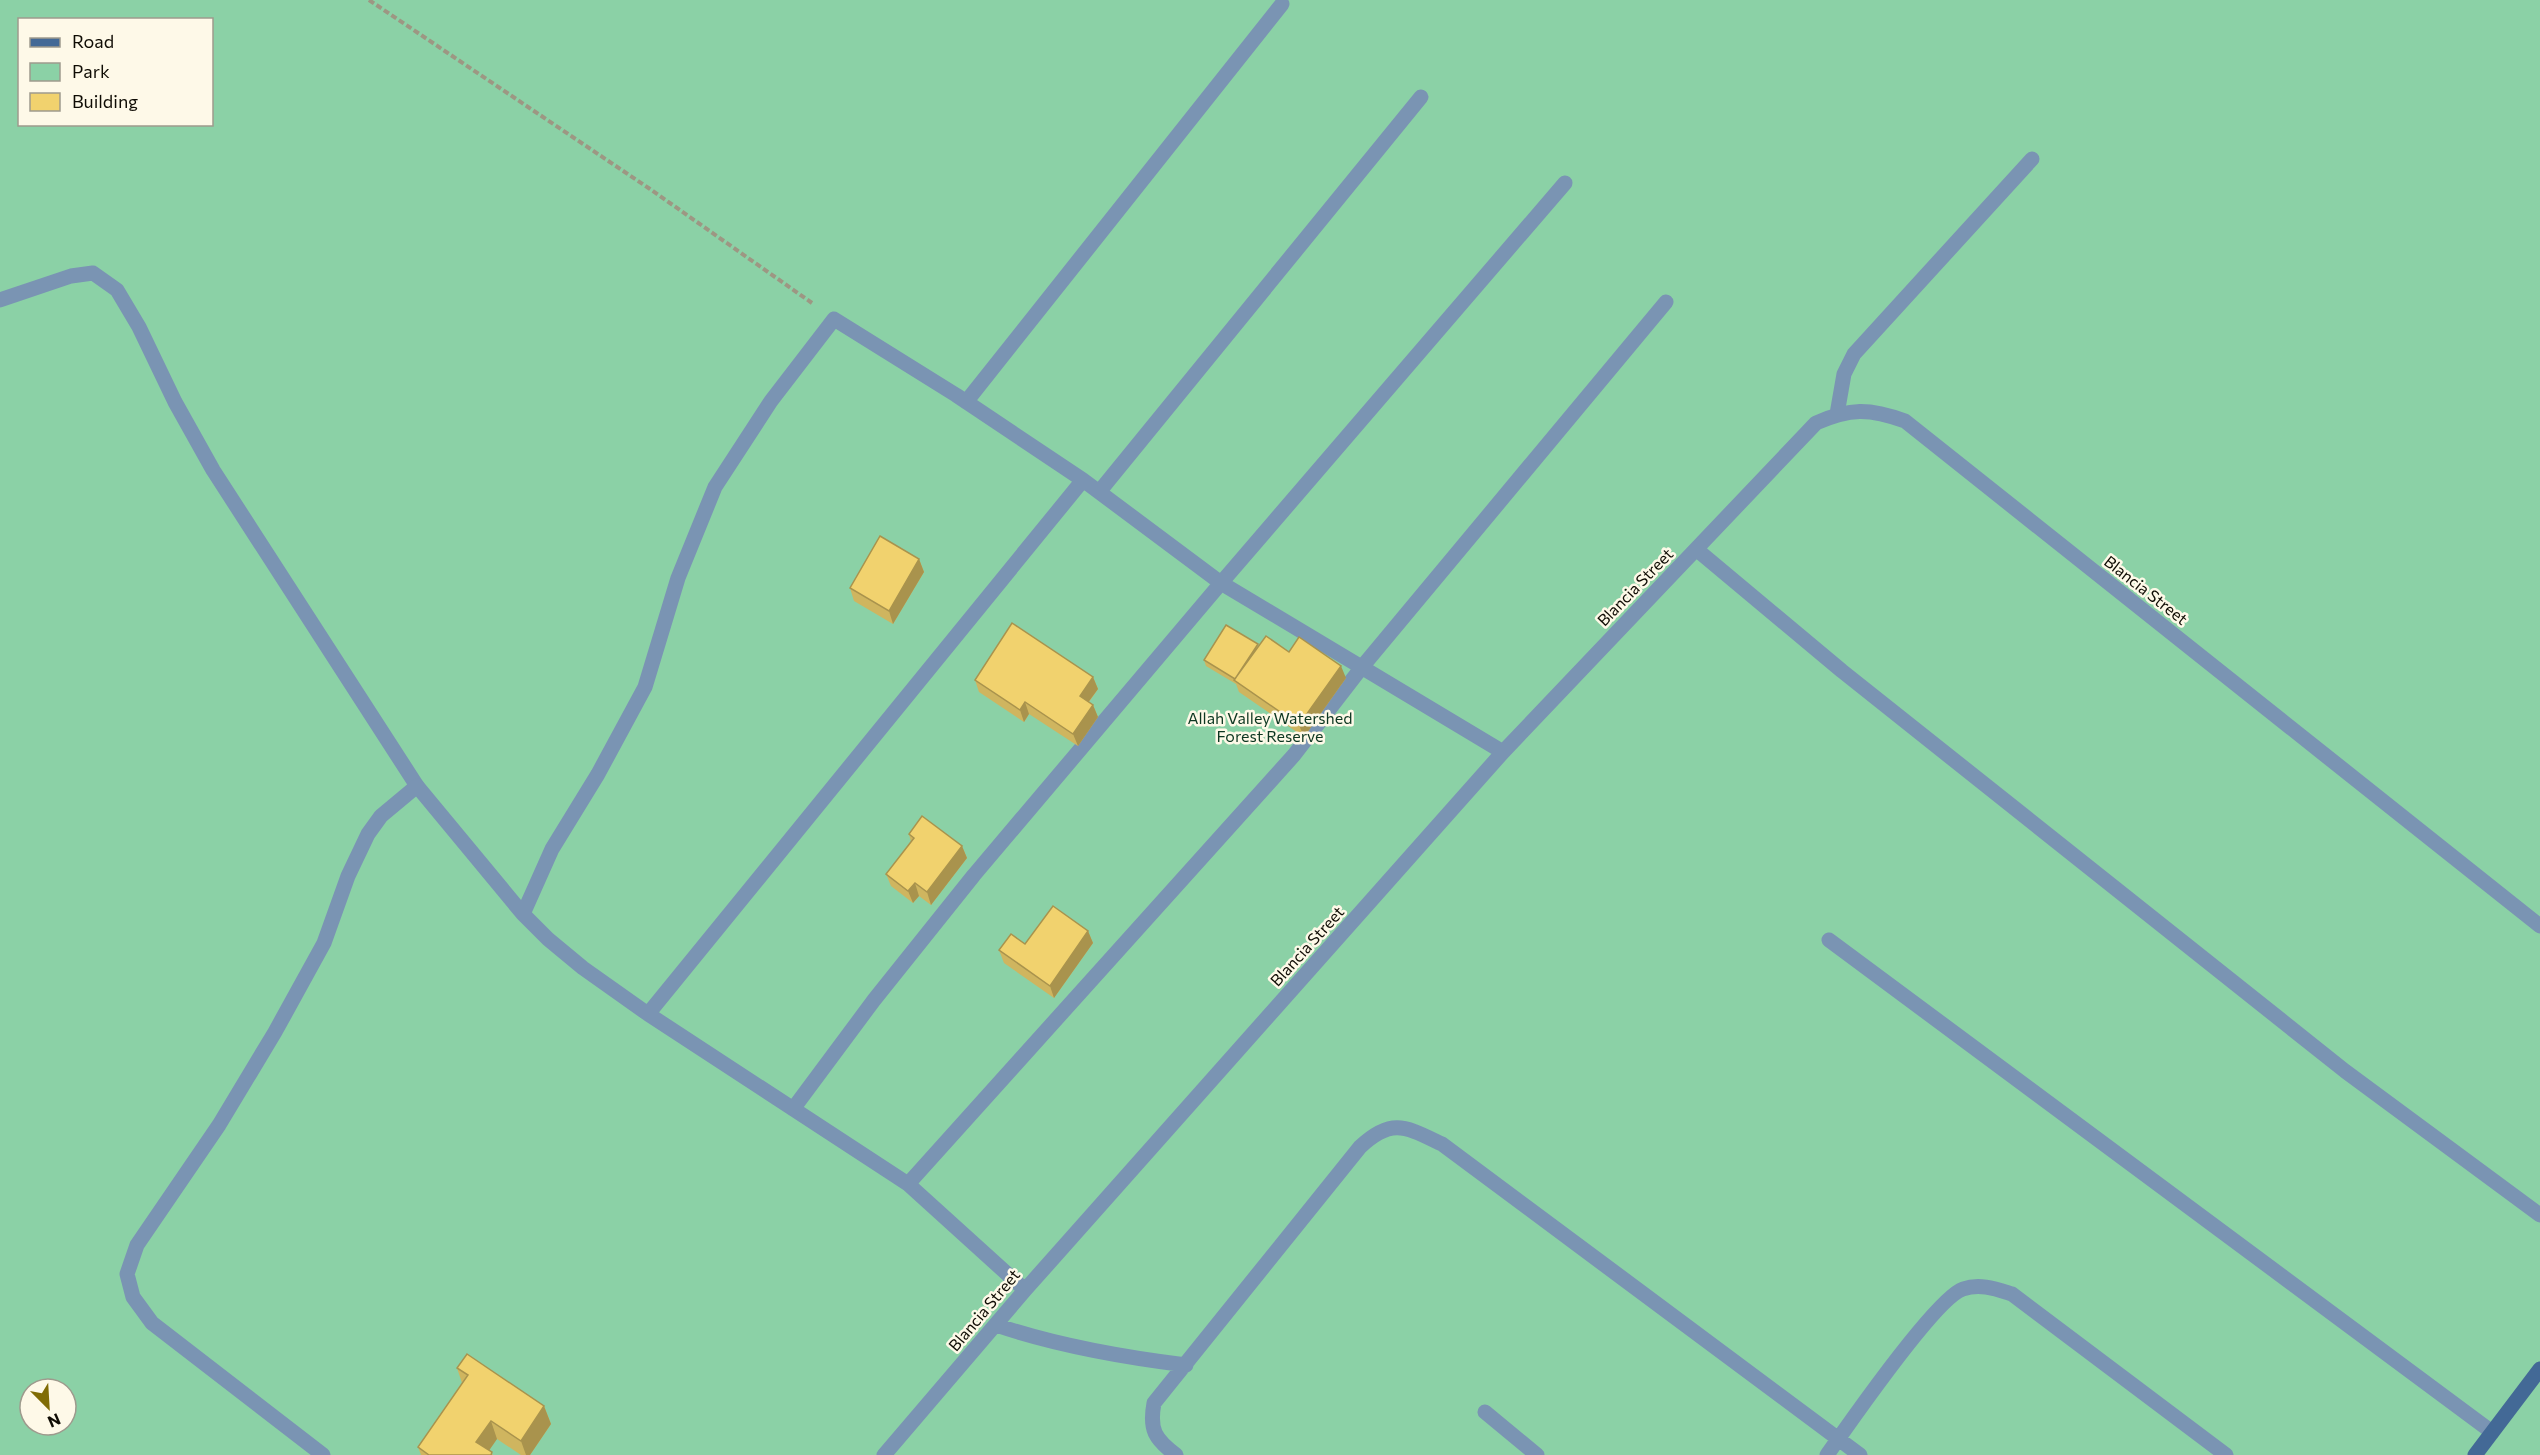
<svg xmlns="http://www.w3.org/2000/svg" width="2540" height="1455" viewBox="0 0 2540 1455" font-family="Commissioner,sans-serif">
	<rect width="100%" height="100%" fill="#f4ebd0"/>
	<!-- green -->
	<path fill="#8bd1a6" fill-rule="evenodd" d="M0,0h2540v1455h-2540zM20,20h192v104h-192zM30,1389h36v36h-36z"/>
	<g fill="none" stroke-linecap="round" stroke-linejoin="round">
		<!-- path -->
		<path stroke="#9d9783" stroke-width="4" stroke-dasharray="6 3" stroke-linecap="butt" d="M369,0l281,189 162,114"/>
		<!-- service -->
		<path stroke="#7a94b3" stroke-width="15" d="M0,300l71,-24 22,-3 24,17 22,37 36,75 38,68 204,316"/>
		<!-- minor -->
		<path stroke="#7a94b3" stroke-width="15" d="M966,402l316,-398
			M1837,414l7,-40 10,-20 178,-195
			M1099,492l322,-395
			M1696,549l146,122 503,400 195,144
			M523,914l29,-65 46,-75 47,-87 33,-109 37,-91 56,-86 63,-82 122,76 127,85 138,103 282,169
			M1829,940l663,492
			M648,1014l435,-534
			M793,1109l81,-109 100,-125 247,-292 344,-400
			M1025,1290l-117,-106 386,-429 68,-88 304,-365
			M996,1325c62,21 125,32 190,40
			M1485,1412l52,43
			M323,1455l-171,-132 -19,-26 -6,-23 10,-29 82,-120 56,-93 49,-89 24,-67 20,-42 13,-18 36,-30 106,128 25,25 35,29 65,46 260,170
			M884,1455l141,-165 478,-538 313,-329c34,-15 53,-15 89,-2l635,505
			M1176,1455c-21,-16 -27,-25 -22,-52l206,-256c32,-30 46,-20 82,-3l418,311
			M1827,1455c21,-30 109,-157 136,-166 17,-6 33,0 49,5l214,161"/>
		<!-- secondary -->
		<path stroke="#436996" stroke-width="15" d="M2475,1455l65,-86"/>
	</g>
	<!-- wall -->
	<path fill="#cfb55f" d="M919,559l5,13 -31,52 -39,-23 -4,-13z
		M1259,646l30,6 57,26 -42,59 -65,-45 -3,-8 -30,-18 -2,-6z
		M1093,677l5,12 -9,13 4,3 5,12 -20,29 -49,-32 -5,8 -45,-30 -4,-12z
		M909,834l53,12 5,12 -36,47 -12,-9 -6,7 -22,-17 -5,-12 25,-32z
		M1088,931l5,12 -39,55 -50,-35 -5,-13 26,-6z
		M457,1368l87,38 7,18 -21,31h-9l-24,-16 -8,11 4,5h-72l-3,-8 44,-64z"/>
	<!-- shaded-wall -->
	<path fill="#a9934d" d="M919,559l5,13 -31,52 -4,-13z
		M1341,666l5,12 -42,59 -5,-12z
		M1093,677l5,12 -14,19 -4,-12z
		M1025,702l4,12 -5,8 -4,-12z
		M1093,705l5,12 -20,29 -5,-12z
		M962,846l5,12 -36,47 -4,-13z
		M915,883l4,13 -6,7 -5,-12z
		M1088,931l5,12 -39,55 -4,-12z
		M544,1406l7,18 -21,31h-4l-5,-14z
		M491,1421l6,18 -11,16 -10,-13z"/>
	<!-- building -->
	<path fill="#f1d26e" stroke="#a9934d" stroke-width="1.5" d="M880,536l39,23 -30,52 -39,-23z
		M1012,623l81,54 -13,19 13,9 -20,29 -48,-32 -5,8 -45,-30z
		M1226,625l32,19 -23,35 -31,-19z
		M1266,636l23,16 10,-15 42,29 -42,59 -65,-45z
		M922,816l40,30 -35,46 -12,-9 -7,8 -22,-17 28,-36 -5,-4z
		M1053,906l35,25 -38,55 -51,-36 12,-16 14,10z
		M467,1354l77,52 -23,35 -30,-20 -15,21 16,10 -1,3h-62l-11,-8 50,-72 -11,-7z"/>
	<g text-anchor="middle" stroke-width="5" stroke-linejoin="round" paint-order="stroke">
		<!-- street labels -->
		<g font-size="16" fill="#0f0c04" stroke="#fef9e8">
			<text transform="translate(1635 587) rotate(-46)" y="6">Blancia Street</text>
			<text transform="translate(2146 590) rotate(38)" y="6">Blancia Street</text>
			<text transform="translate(1307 946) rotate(-48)" y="6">Blancia Street</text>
			<text transform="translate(984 1310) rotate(-50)" y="6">Blancia Street</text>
		</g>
		<!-- park labels -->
		<g font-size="16" fill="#0d3721" stroke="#fef9e8">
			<text x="1270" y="724">Allah Valley Watershed<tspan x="1270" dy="18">Forest Reserve</tspan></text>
		</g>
	</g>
	<!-- legend -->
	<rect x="18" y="18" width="195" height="108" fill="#fef9e8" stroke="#9e9a8d" stroke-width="1.5"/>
	<rect x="30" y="38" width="30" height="9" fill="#436996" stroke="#9e9a8d" stroke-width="1.5"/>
	<text x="72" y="48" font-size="18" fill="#0f0c04">Road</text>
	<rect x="30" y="63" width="30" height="18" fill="#8bd1a6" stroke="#9e9a8d" stroke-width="1.5"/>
	<text x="72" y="78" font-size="18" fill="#0f0c04">Park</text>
	<rect x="30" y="93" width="30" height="18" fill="#f1d26e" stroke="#9e9a8d" stroke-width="1.5"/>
	<text x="72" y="108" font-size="18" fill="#0f0c04">Building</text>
	<!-- north arrow -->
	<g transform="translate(48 1407) rotate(156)"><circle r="28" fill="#fef9e8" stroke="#9e9a8d" stroke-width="1.5"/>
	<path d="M0-4.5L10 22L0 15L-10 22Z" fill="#806c05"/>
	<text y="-9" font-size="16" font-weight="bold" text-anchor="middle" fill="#0f0c04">N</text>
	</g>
</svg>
